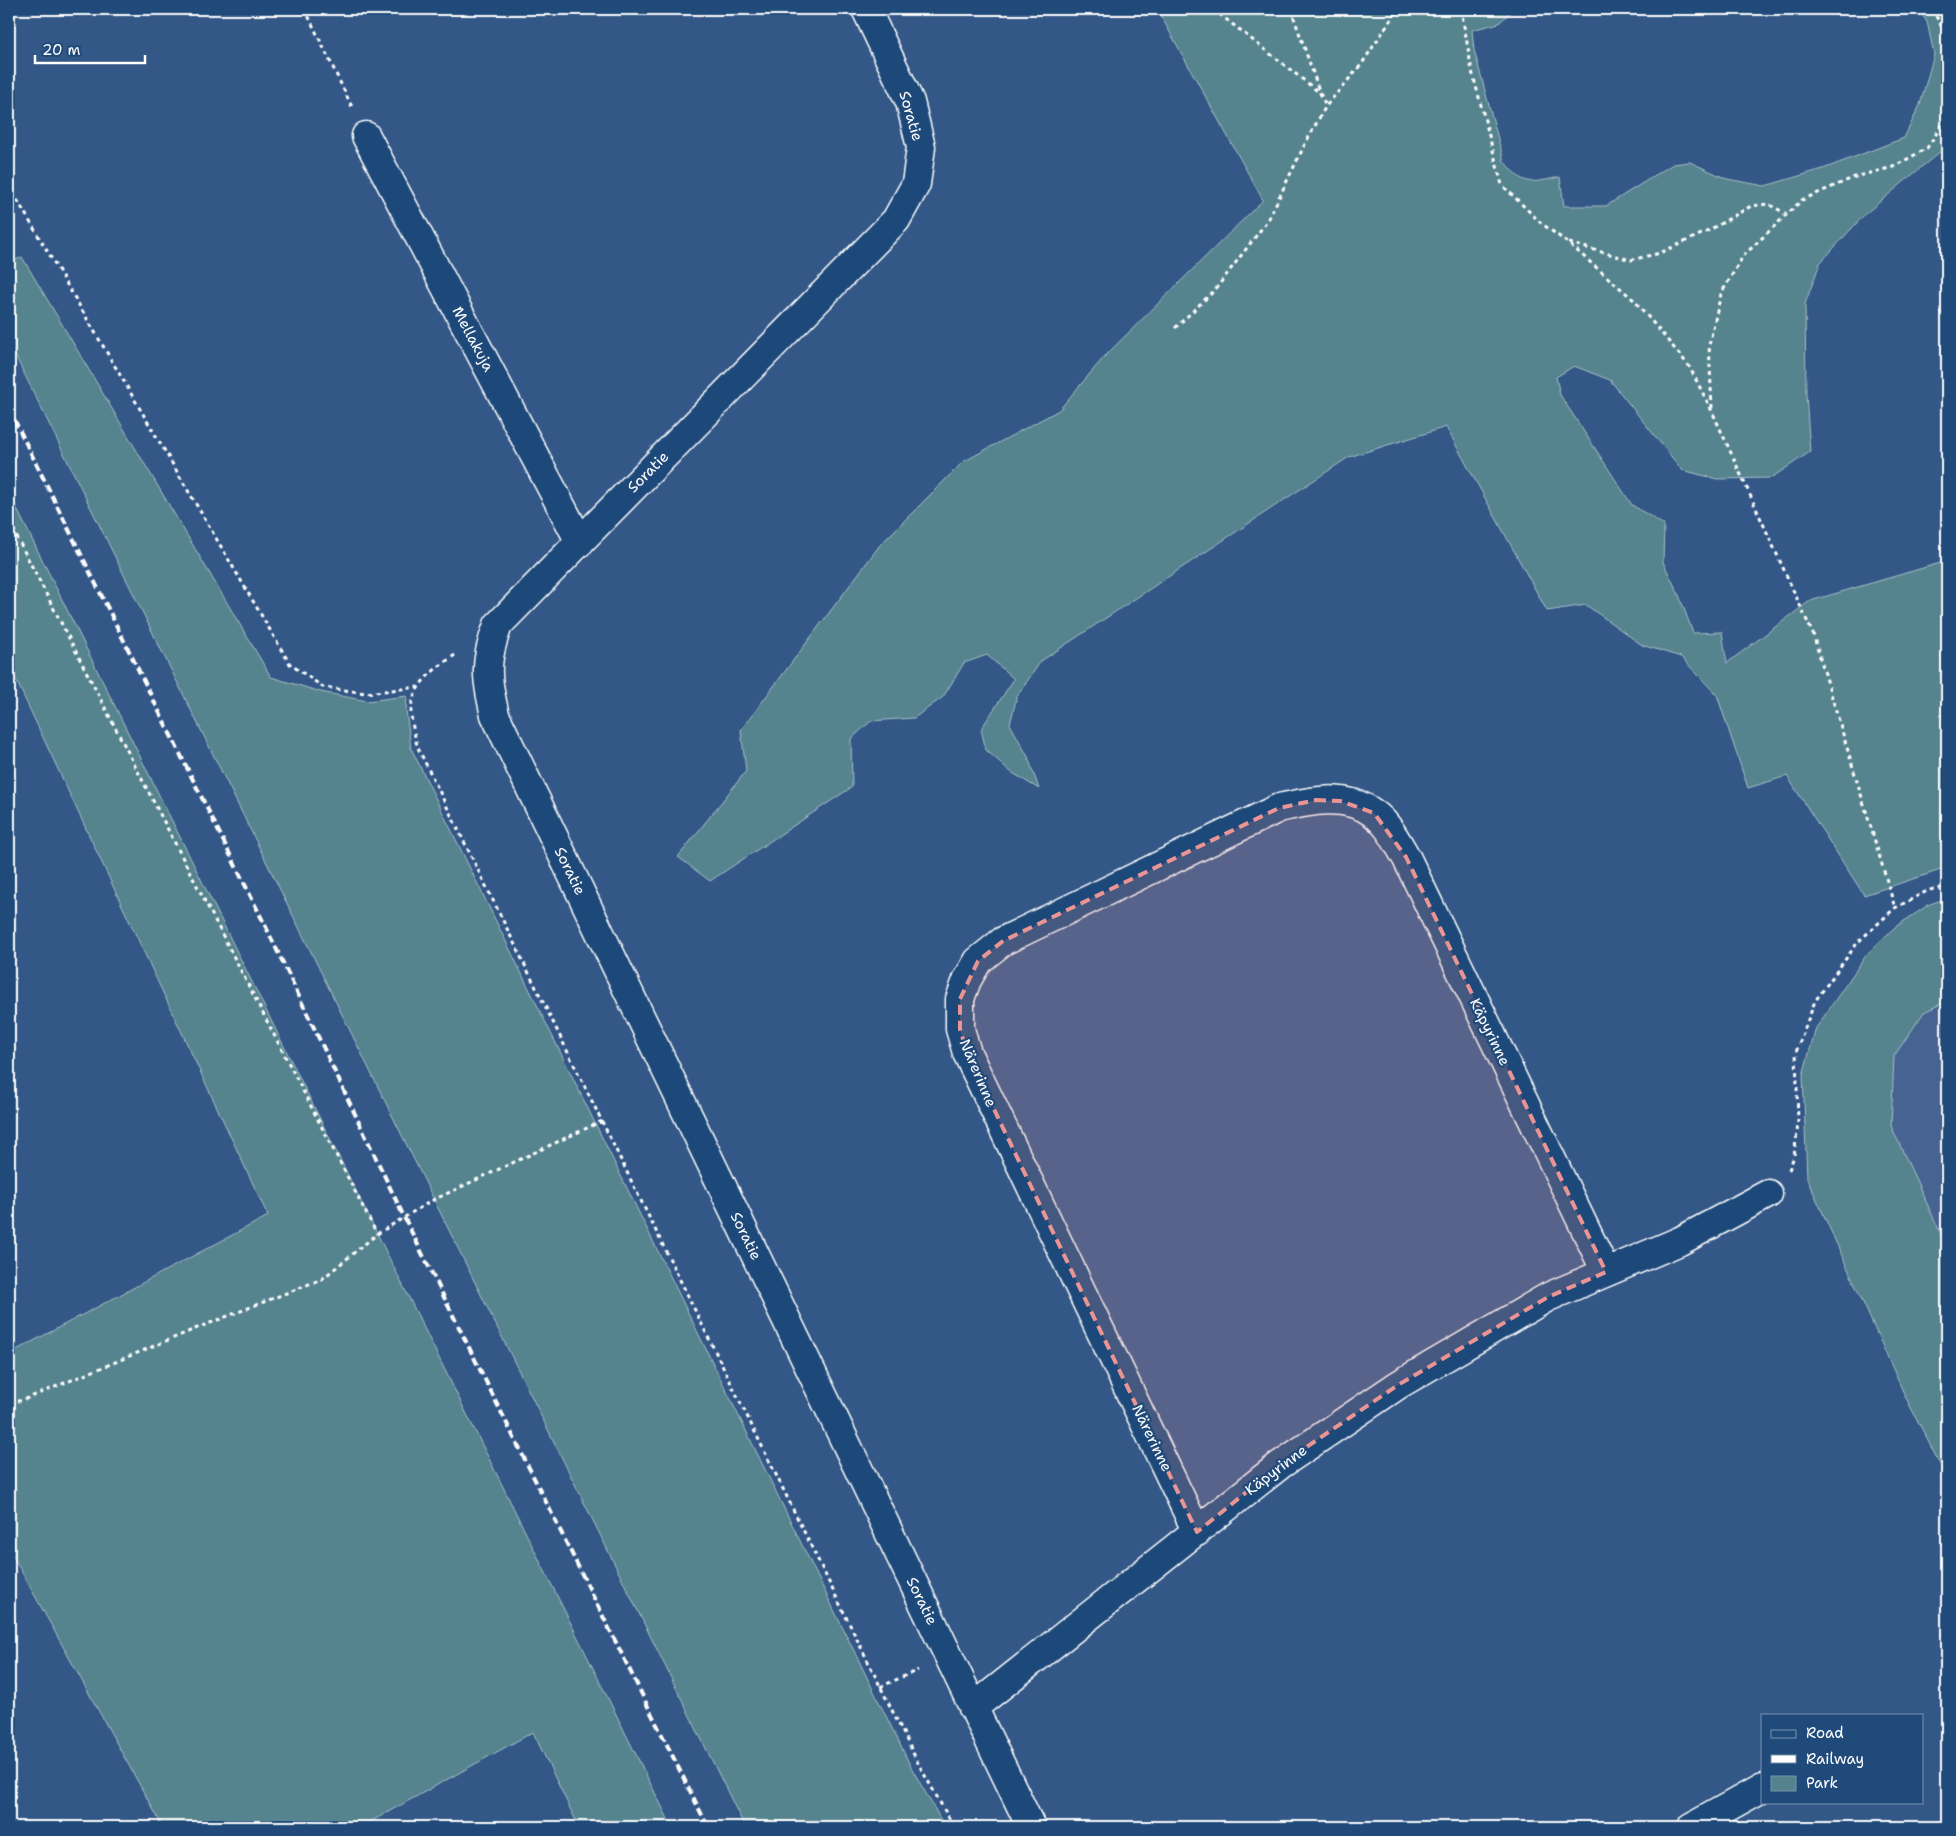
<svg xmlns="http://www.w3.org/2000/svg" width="1956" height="1836" viewBox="0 0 1956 1836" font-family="'Shantell Sans',sans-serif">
	<rect width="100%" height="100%" fill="#335787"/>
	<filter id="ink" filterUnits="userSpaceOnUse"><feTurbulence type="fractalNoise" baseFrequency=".02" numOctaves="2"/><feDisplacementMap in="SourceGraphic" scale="10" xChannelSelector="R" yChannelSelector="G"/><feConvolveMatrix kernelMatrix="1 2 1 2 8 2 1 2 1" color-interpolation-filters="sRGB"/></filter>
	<g filter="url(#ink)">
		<!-- built -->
		<path fill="#466492" d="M1947,1001v246l-56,-121 3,-70 30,-44z"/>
		<!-- green -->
		<path fill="#54838e" stroke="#aac1c6" d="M1157,9h357l-15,14 -27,7 2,20 30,111c20,26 26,22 56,16l4,29h42l67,-42 17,-2 37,17 38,7 58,-17 81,-31 16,-33 14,-51 -7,-32 -9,-13h29v137l-82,68 -45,49 -15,41 1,90 4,58 -39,26 -54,1 -35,-9 -72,-90 -36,-14 -18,11 4,18 72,110 32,20 -1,37 16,33 14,38 29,-1 5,31 83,-62 137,-40v307l-83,27 -77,-119 -39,12 -31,-93 -36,-38 -39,-12 -56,-40 -39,6 -101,-184 -97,30 -308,204 -24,35 -7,28 18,33 11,32 -28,-17 -25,-22 -5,-21 33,-50 -27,-24 -23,8 -21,34 -29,21 -43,3 -20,18 1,48 -142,94 -32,-24 68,-86 -5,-41 139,-185 83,-83 96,-52 46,-54 158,-156z
			M22,257l249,420 50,15 46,9 40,-5 -1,15 5,37 500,1019 34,60h-200l-736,-1484v-80z
			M9,493l663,1334h-93l-46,-95 -172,95h-198l-154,-278v-195l259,-138 -259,-551z
			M1947,898v103l-23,11 -30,44 -3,70 56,121v231l-41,-80 -99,-220 -4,-103 13,-47 51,-74 28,-27 35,-23z"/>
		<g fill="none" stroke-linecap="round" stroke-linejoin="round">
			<defs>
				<path id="street" d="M866,9l44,93 11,45 -5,37 -20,36 -398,405c-14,37 -12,53 -3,90l536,1112
					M366,136l214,406
					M1197,1532l-230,-479 -7,-24v-30l7,-19 11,-19 25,-20 276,-133c30,-7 67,-15 94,5 15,10 24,29 33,44l200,415
					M973,1708l307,-243 118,-80 150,-88 132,-56 88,-47
					M1692,1827l70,-39"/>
			</defs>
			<!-- street casing -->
			<use href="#street" stroke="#fff" stroke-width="31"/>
			<!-- path -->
			<path stroke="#fff" stroke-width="3" stroke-dasharray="4 4" stroke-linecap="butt" d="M305,9l47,98
				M1213,9l107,84 6,13
				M1291,9l29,84
				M1461,9l11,62 30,114 39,38 27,20 66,57 55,66 23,45 101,223 82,274
				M1932,9l15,27
				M9,186l281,478 33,23 43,6 52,-6
				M1569,243l62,17 29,-7 46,-21 45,-26 17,-2 19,10
				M1175,328l40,-38 53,-70 38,-78 20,-36 35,-41 37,-56
				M1712,408l-3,-63 12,-51 22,-38 59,-56 53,-23 38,-10 34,-19 20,-31
				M9,522l368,712
				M455,655c-20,14 -43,29 -44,56 0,11 4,24 6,35l502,1019 35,62
				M1789,1170l5,-14 4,-32 -2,-72 19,-51 43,-59 37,-34 34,-18 18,-3
				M9,1400l12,1 179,-74 122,-48 55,-45 54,-33 171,-80
				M880,1687l38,-17"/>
			<!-- street -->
			<use href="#street" stroke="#1f4a7a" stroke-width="28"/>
			<!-- rail -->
			<path stroke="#fff" stroke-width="4" stroke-dasharray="8 4" stroke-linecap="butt" d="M9,409l256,516 139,292 304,610"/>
		</g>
	</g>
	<!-- marked area -->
	<path fill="#ea9494" fill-opacity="0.2" stroke="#ea9494" stroke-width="4" stroke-dasharray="10 6" stroke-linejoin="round" d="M1316,800l24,1 34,12 32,44 200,415 -58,25 -150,88 -118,80 -83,67 -230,-479 -7,-24v-30l18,-38 25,-20 276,-133z"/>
	<g text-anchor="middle" stroke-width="4.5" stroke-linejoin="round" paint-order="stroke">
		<!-- street labels -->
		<g font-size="15" fill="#fff" stroke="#1f4a7a">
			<text transform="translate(911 116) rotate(74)" y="5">Soratie</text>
			<text transform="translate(473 339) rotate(62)" y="5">Mellakuja</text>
			<text transform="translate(648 472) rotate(-45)" y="5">Soratie</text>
			<text transform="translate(570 871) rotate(64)" y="5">Soratie</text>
			<text transform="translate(1490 1032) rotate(64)" y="5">Käpyrinne</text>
			<text transform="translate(978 1073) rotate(67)" y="5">Närerinne</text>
			<text transform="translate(746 1236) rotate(64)" y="5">Soratie</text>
			<text transform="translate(1152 1438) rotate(64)" y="5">Närerinne</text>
			<text transform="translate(1276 1470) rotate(-37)" y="5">Käpyrinne</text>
			<text transform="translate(922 1601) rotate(64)" y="5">Soratie</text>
		</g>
	</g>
	<!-- margin -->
	<rect width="1956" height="1836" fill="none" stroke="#1f4a7a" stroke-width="30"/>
	<rect x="15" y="15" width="1926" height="1806" fill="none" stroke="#fff" stroke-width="2" filter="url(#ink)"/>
	<!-- legend -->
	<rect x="1761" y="1714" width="162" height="90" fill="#1f4a7a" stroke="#7992af"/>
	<rect x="1771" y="1730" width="25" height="8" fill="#1f4a7a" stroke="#7992af"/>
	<text x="1806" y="1738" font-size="15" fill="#ffffff">Road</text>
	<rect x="1771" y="1755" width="25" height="8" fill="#ffffff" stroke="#7992af"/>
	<text x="1806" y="1764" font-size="15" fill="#ffffff">Railway</text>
	<rect x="1771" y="1776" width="25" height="15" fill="#54838e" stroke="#7992af"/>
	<text x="1806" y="1788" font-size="15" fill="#ffffff">Park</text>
	<!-- scale -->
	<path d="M35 55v8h110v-8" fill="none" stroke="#ffffff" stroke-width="2.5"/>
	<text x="42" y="55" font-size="15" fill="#ffffff" stroke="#1f4a7a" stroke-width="4" paint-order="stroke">20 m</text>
</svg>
